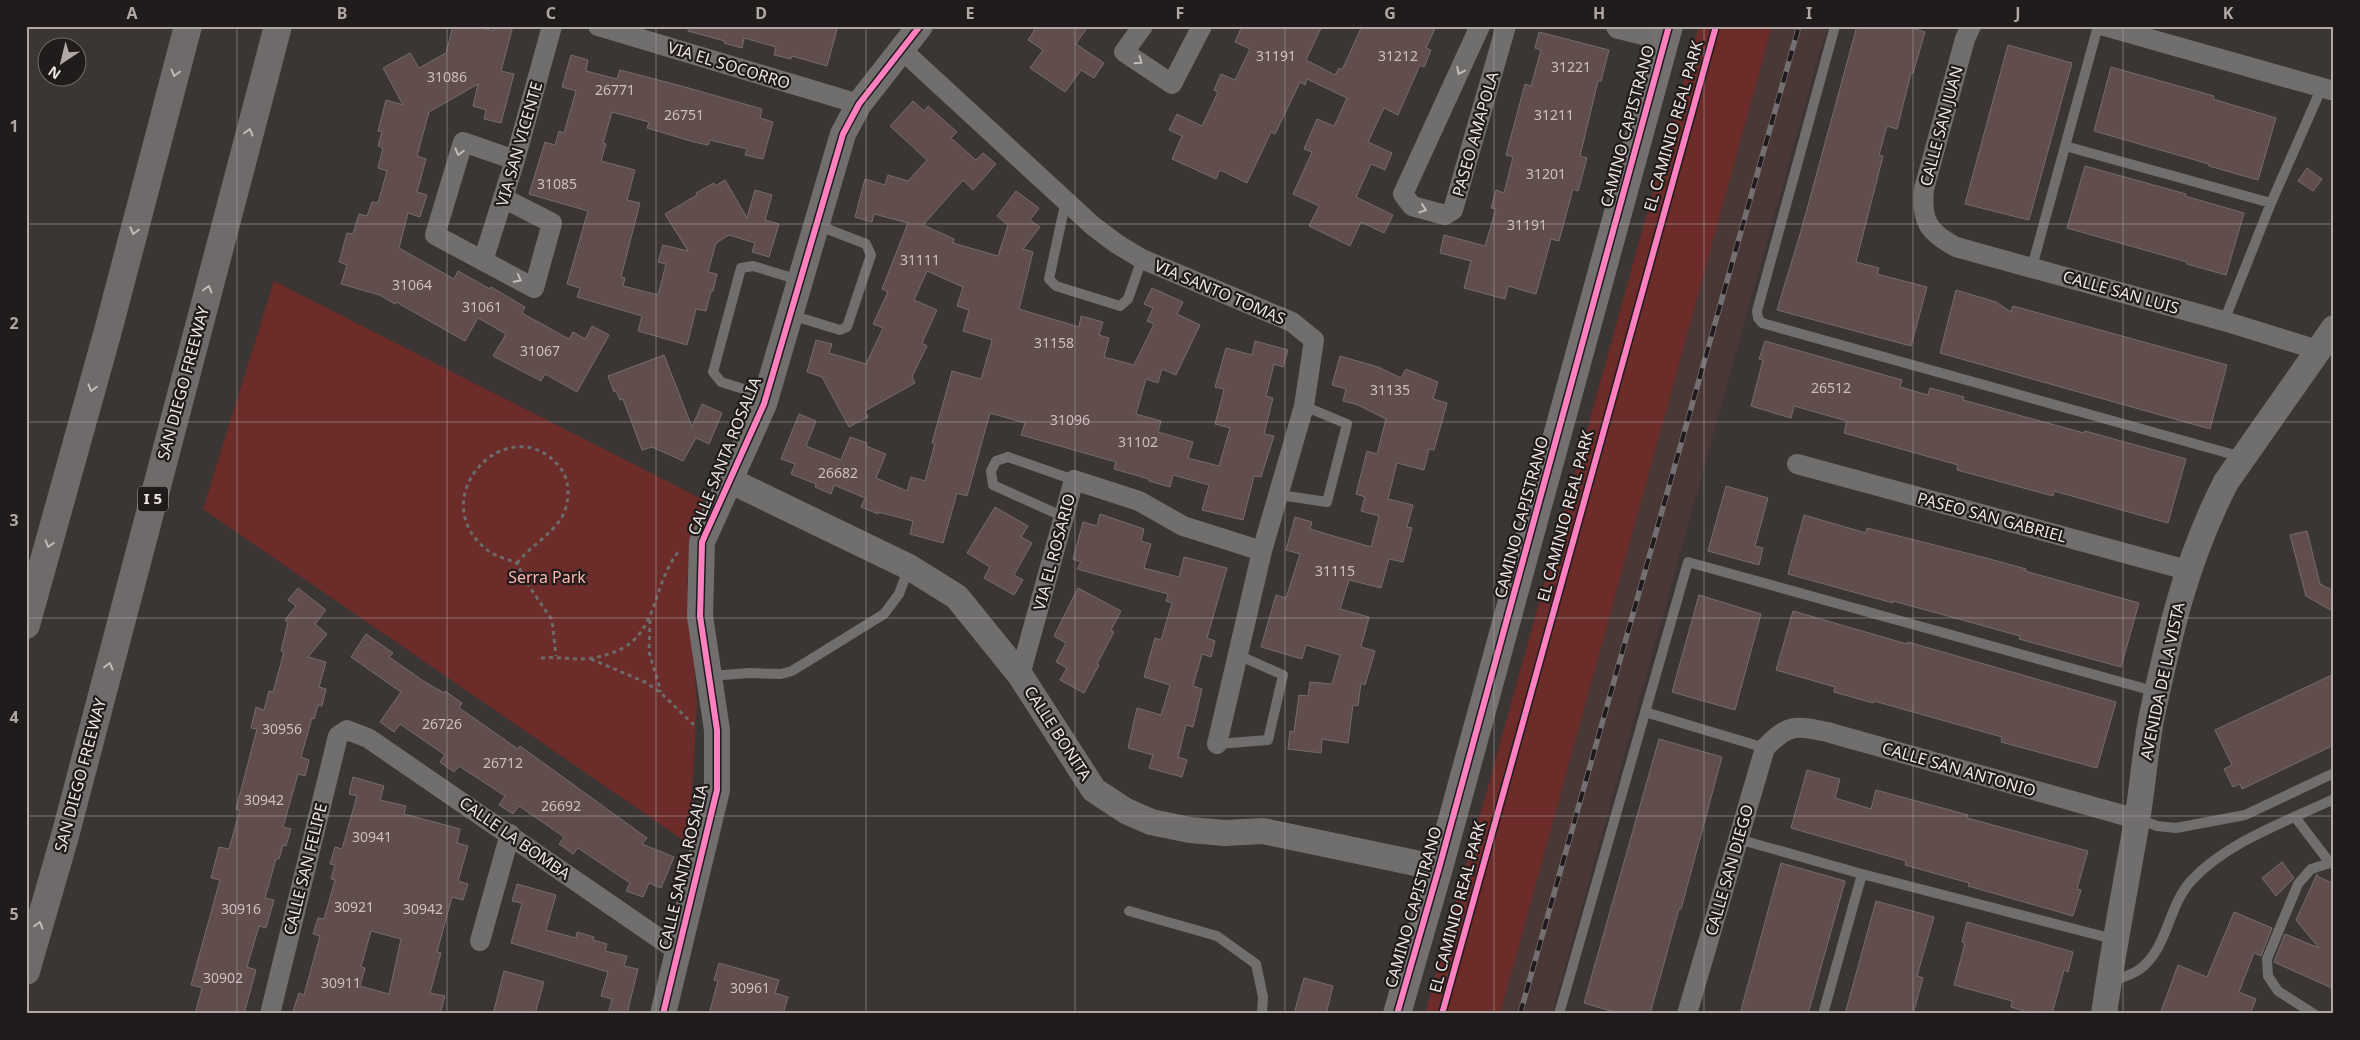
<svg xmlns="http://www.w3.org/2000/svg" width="2360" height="1040" viewBox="0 0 2360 1040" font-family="'Noto Sans',sans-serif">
	<rect width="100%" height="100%" fill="#3b3534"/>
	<!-- built -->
	<path fill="#4a3837" d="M1772,26h55l-275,988h-52z"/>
	<!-- green -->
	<path fill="#6c2c2a" d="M1699,26h73l-272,988h-75z
		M274,281l430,219 -17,78 10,126 -8,140 -486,-335z"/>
	<!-- building -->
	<path fill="#604d4c" stroke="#736e6d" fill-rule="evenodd" d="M453,26h23l17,5 1,-5h19l-12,45 13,3 -13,49 -17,-4 2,-9 -13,-4 5,-22 -49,28 -12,44 9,3 -9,33 10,3 -7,22 -12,-4 -9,35 55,31 4,-8 32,18 1,-2 34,20 -3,6 47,26 4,-7 12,7 7,-13 17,9 -32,57 -32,-18 -4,7 -48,-25 13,-22 -28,-16 -13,23 -69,-39 -1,2 -15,-9 -39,-11 6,-19 -8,-3 8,-29 6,1 6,-20 8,2 5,-14 6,1 9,-32 -9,-3 5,-20 -5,-2 4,-14 -4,-1 8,-31 17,5 -20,-37 27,-15 9,15 27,-15z
		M689,26h149l-11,40 -35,-10 -1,3 -17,-4 2,-8 -32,-9 -2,10 -18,-5 1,-2 -37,-10z
		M1037,26h51l-12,18 28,19 -10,15 -13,-8 -16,22 -35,-24 13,-18 -15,-10z
		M1242,26h80l-16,34 29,15 4,-7 3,2 20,-44h74l-10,22 5,2 -7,17 -4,-2 -22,50 -14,-7 -16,34 24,11 -7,17 -14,-6 -15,33 37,18 -9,18 -23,-11 -11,24 -41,-20 10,-20 -26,-12 19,-42 -8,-3 13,-30 17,7 13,-28 -40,-19 -2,6 -5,-3 -25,52 -4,-2 -24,51 -27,-13 -4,9 -44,-20 10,-23 -13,-6 8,-16 25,12 16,-34 -4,-2 7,-16 14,6 15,-31 -15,-7z
		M1857,26h48l20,6 -12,41h-2l-14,56 -10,-3 -8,29 4,1 -27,106 23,6 -2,6 50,13 -16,59 -134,-36 24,-79z
		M1539,32l70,18 -8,31h-3l-18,75 7,2 -9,33 -5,-2 -14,52 -8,-2 -15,55 -28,-8 -3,13 -41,-11 7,-27 -31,-8 4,-18 41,11 11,-37 -5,-1 5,-18 8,3 9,-36 -7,-2 19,-71 6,2 10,-36 -6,-2z
		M2008,45l64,18 -43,157 -64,-16z
		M571,55l17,5 -2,11 31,8 3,-9 65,17 77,22 -2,9 13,4 -10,37 -18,-4 2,-6 -37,-9 -2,5 -14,-3 -47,-14 2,-6 -37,-10 -9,31 3,1 -5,17 34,9 -8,30 13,3 -19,74 4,1 -2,8 35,9 8,-31 -8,-2 5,-17 25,6 -23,-37 32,-19 -1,-2 18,-10 1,3 10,-6 22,38 8,-28 17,5 -7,25 14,4 -10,33 -17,-5 3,-9 -26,-8 -13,8 -8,29 9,2 -4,17h-2l-5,20 -10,-2 -9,36 -49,-14 4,-15 -65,-19 3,-9 -13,-4 21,-73 -59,-17 16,-52 10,3 4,-14 5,2 12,-42 -14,-4z
		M2111,67l103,29 -1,3 63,19 -18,62 -49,-14v-2l-115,-33z
		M913,101l11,10 4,-5 29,26 -6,6 25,22 7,-7 13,11 -23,26 -10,-10 -40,45 31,14 -1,4 45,13 10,-31 -11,-9 19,-25 23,17 -9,12 10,7 -17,22 10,3 -14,57 60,18 2,-11 22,6 -4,13 10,3 -5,19 30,8 20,-41 -7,-3 6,-13 -9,-4 8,-16 31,14 -6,12 23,11 -24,50 -14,-6 -4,14 -12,-4 -10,35 25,7 -3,11 35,10 -5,16 31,8 11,-38 -15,-4 9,-35 -9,-2 11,-39 26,7 3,-14 33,9 -5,17 -9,-3 -8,32 7,2 -9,36 10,2 -13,41 -7,-1 -11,44 -41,-10 7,-25 -36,-10 -3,12 -21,-6v-2l-35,-10 2,-7 -95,-27 4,-12 -35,-10 -23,83 -10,-3 -14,50 -33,-9 3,-13 -35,-9v2l-17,-7 4,-9 -31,-13 -3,9 -16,-7 1,-3 -25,-10 4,-10 -14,-5 18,-45 17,7 -10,25 35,14 9,-23 17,6 -1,3 20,8 -10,24 31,13 4,-14 14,4 10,-38h-3l20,-72 29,8 11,-39 -29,-9 6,-21 -12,-4 6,-19 -36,-16 -13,29 23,10 -15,33 5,3 -15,31 3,6 -50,28 3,6 -19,10 -27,-50 -15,-5 9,-32 16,4 -3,9 37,11 17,-36 -10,-4 15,-32 -6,-3 26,-66 -34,-9 -2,8 -17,-5 10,-38 20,6 3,-10 20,6 19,-21 -37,-34z
		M2085,166l101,28 -1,2 59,17 -18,62 -39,-11v-2l-120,-34z
		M2307,168l15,11 -9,12 -15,-10z
		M1956,290l40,12 15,10 2,-6 214,59 -17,64 -270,-76z
		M1765,341l137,39 -2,7 28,8 2,-7 34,9 -1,3 121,33 1,-2 101,28 -18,64 -114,-32 -1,5 -96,-26 1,-5 -114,-32 3,-12 -53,-15 -3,12 -40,-12 12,-46 -4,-1z
		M664,355l28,72 10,-23 20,9 -13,31 -13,-6 -13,23 -31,-14 -10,3 -19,-51 -3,1 -4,-9 -2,1 -6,-16z
		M1340,356l38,11 23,11 5,-9 32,13 -5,17 14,4 -13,47 -5,-1 -5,21 -27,-7 -9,36 25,6 -6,22 5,1 -9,34 -14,-3 -8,29 -32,-8 -9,29 29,8 -8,30 14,4 -10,34 -4,-2 -3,23 -5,-1 -5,38 -26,-4 -1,14 -33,-4 2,-18 4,1 5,-37 9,1 2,-14 22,2 8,-29 -34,-10 -4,14 -41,-12 15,-52 10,3 14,-44 -14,-4 9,-33 17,5 -2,7 61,18 8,-31 -18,-5 4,-14 -9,-3 11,-43 10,3 9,-35 -28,-14 -15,-4 3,-12 -14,-4z
		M1726,486l42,12 -13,48 8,2 -4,17 -51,-14z
		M995,507l33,19 -7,11 11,6 -18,32 9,5 -9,15 -30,-17 6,-11 -23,-14z
		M1100,514l44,15 -3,12 10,3 -7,24 35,9 5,-20 43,11 -20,70 8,3 -4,16 -9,-3 -9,32 9,3 -9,38 -7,-2 -8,32 9,3 -5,17 -33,-9 4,-13 -25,-7 9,-40 24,7 9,-30 -26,-8 11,-39 6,2 11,-37 -6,-2 2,-7 -91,-25 4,-7 -8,-3 10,-37 14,4z
		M1804,515l62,18 1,-5 119,30 40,11 -1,2 114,32 -18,64 -102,-28 1,-3 -65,-18 -62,-17v2l-105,-29z
		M2307,531l13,53 14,7v21l-28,-16 -16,-61z
		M298,588l28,22 -11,14 12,10 -19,23 18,5 -7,25 7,2 -4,17 -4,-1 -4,14 -2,-1 -11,39 8,3 -4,16 -7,-2 -15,53 8,2 -5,17 -3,-1 -4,14h-3l-11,39 9,2 -8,28 -7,-2 -12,41 9,3 -12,44h-49l7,-26 -11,-3 29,-105 -9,-2 8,-31 10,2 11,-39 -4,-1 21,-80 -6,-1 5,-21 8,3 5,-19 4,1 11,-40 -3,-1 7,-29 -3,-2 11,-14 -8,-6z
		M1078,588l43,23 -10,19 3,2 -17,32 2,1 -15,28 -24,-13 7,-12 -11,-6 10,-19 -12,-7z
		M1699,595l62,19 -26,96 -63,-18z
		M1793,611l114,33 1,-2 208,60 -19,66 -96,-26 1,-5 -128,-36 -1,2 -39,-11 1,-5 -59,-17z
		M366,634l27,19 -4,4 36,25 19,11 1,-2 17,12 -3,5 9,6 50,35 2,-3 127,92 -5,6 32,13 -13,31 -12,-5 -6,14 -17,-6 4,-8 -52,-35 -5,6 -14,-10 5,-7 -45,-31 -6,8 -14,-9 6,-9 -46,-30 -5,6 -14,-10 5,-7 -45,-31 -6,8 -14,-10 21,-30 -50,-35z
		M2334,674v71l-92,44 -2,-5 -7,3 -9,-18 8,-4 -17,-35z
		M1659,739l63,18 -41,152h-2l-29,105h-29l-37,-11z
		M1807,770l33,9 -5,19 20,6 16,5 5,-19 92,25 -1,3 121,33 -11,38 4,1 -8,26 -105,-30 1,-3 -64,-18 1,-4 -115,-33z
		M353,777l31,9 -4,14 26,6 -2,8 56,15 -3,14 11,3 -10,35 10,3 -5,16 -11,-3 -15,55 4,1 -11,40 15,3 -5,18h-138l-9,-3 6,-18 5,2 16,-59 -7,-2 5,-16 6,1 11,-39 -4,-1 4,-14 -5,-1 5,-17 7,2 15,-53 -8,-2zM371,931l30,8 -12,55 -29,-8 5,-18 -4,-1z
		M2282,862l12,16 -18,18 -14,-18z
		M1781,863l64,18 -37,133h-68z
		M2317,874v2l17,8v105l-60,-27 11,-28 34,14 -23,-28z
		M517,884l39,11 -10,35 30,8 1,-6 17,5 -1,3 14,4 -2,7 22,5 -3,10 14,3 -11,45h-19l4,-15 -11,-3 7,-24 -97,-29 11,-40 -10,-2z
		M1876,901l58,16 -17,59 6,2 -10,36h-68z
		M2234,912l38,16 -11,28 -7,-3 -15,39 17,7 -6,15h-90l18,-49 29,12z
		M1967,922l106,30 -5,20 -4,-2 -12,44h-17l-24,-7 1,-6 -58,-16 11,-42 -3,-1z
		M719,963l60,17 -4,13 13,4 -5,17h-74l9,-33 -4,-1z
		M504,971l40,11 -9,32h-42z
		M1304,978l29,8 -7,28h-32z"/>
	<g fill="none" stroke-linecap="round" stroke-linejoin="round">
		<!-- path -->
		<path stroke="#6d6a6a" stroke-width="3" stroke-dasharray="4 4" stroke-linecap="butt" d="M517,563c13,-17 38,-30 47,-50 6,-15 6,-34 -5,-47 -50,-59 -137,31 -73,83 8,7 21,10 31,14l10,20 25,37 4,36
			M650,620l-1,32 12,40
			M541,658c17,-2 34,3 51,0 71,-11 54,-65 87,-107
			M591,659l54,23 16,11 33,32"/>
		<!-- service -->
		<path stroke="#716e6e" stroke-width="10" d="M1835,26l-78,285 1,7 4,5 480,134
			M2065,146l206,57
			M1066,200l-17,79 7,7 64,20 8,-7 14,-40
			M2032,267l66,-241
			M791,315l49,15 7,-3 24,-72 -5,-11 -49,-19
			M2224,321l47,-118 51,-116
			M766,396l-45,-14 -8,-10 28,-104 12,-2 46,14
			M1280,495l47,7 20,-78 -43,-18
			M1064,517l-71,-32 -2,-14 5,-10 12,-4 66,23
			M710,676l39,-3 32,1 11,-3 92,-57 15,-20 10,-27
			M1645,712l120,36
			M1217,744l51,-4 15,-65 -45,-20
			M2295,817l35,46
			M2138,819l19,7 19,2 69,-13 89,-42
			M1738,839l124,35 255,66
			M1129,911l88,25 39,28 7,33 -1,17
			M2112,981c9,-3 20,-6 28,-12 28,-21 28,-63 51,-88 36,-39 96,-60 143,-82
			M1559,1014l129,-452 469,130
			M1823,1014l39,-140
			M2314,1014l-36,-23 -10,-15 -1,-17 31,-75 13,-15 19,-6 4,1"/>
		<!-- minor -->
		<path stroke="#716e6e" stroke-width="20" d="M598,26l261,78
			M1143,26l-19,26 48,32 30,-58
			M1480,26l-77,168 9,12 33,9 8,-5 53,-184
			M1971,26l-6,13 -41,150c-3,32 4,43 32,58l268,74 94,29
			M2104,26l230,65
			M902,50l191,176 24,18 25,15 150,63 22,18 -10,66 -42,145 -45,193
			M503,198l49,25 -18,65 -99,-53 28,-93 52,18
			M483,261l32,-101 37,-134
			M1797,464l390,106
			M1020,675l54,-195 65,21 44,25 79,25
			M480,941l30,-107
			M270,1014l68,-278 9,-6 21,8 311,214
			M1687,1014l78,-266c23,-24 30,-23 62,-16l310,87"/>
		<!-- tertiary -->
		<path stroke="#716e6e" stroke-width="26" d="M1619,26l47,12
			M729,480l180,87 48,30 63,78 74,115 32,21 25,11 39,8 35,3 38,-2 176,37
			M663,1014l54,-224v-60l-17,-114 2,-74 62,-138 79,-270 16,-30 61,-78
			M2104,1014c9,-65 22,-129 33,-194 6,-35 8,-70 15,-105 18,-83 34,-155 74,-233l108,-154"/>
		<!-- secondary -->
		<path stroke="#747070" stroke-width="28" d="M1397,1014l42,-146 230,-842"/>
		<!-- motorway -->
		<path stroke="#706b6b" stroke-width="28" d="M26,625l83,-298 79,-301
			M26,971l39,-135 213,-810"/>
		<defs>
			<path id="rail" d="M1520,1014l279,-988"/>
		</defs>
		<!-- rail casing -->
		<use href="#rail" stroke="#737070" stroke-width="5.5"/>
		<!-- rail -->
		<use href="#rail" stroke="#211c1b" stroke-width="4" stroke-dasharray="11" stroke-linecap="butt"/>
		<defs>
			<path id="cycleway" d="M663,1014l54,-224v-60l-17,-114 2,-74 62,-138 79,-270 16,-30 61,-78
				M1397,1014l42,-146 230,-842
				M1442,1014l274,-988"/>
		</defs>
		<!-- cycleway casing -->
		<use href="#cycleway" stroke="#211c1b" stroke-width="9"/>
		<!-- cycleway -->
		<use href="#cycleway" stroke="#ff80c0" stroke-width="6"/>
	</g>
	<!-- one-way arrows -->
	<defs><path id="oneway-chevron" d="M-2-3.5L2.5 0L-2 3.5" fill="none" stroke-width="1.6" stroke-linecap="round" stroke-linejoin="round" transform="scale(1.25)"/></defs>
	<g stroke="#c2bcbb">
		<use href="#oneway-chevron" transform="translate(1139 61) rotate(34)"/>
		<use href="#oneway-chevron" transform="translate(1460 71) rotate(115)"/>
		<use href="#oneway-chevron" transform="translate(459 152) rotate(106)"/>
		<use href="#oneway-chevron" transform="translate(1423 209) rotate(18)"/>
		<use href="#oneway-chevron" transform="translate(518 279) rotate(28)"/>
	</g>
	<g stroke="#c2bbba">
		<use href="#oneway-chevron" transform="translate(175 73) rotate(105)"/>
		<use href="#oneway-chevron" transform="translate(249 132) rotate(-75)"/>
		<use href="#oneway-chevron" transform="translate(134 231) rotate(105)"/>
		<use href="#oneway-chevron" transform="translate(208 289) rotate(-75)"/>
		<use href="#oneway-chevron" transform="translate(92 388) rotate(106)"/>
		<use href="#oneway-chevron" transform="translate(49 544) rotate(106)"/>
		<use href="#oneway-chevron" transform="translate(109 666) rotate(-75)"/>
		<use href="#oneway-chevron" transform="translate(39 925) rotate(-74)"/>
	</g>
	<!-- grid -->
	<path fill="none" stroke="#afa8a7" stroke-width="1" stroke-opacity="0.55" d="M237,26v988M447,26v988M656,26v988M866,26v988M1075,26v988M1285,26v988M1494,26v988M1704,26v988M1913,26v988M2123,26v988M26,224h2308M26,422h2308M26,618h2308M26,816h2308"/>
	<g text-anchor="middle" stroke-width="4.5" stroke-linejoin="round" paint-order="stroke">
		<!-- number labels -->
		<g font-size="14" fill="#cac0bf">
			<text x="1276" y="61">31191</text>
			<text x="1398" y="61">31212</text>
			<text x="1571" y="72">31221</text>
			<text x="447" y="82">31086</text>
			<text x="615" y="95">26771</text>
			<text x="684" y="120">26751</text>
			<text x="1554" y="120">31211</text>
			<text x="1546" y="179">31201</text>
			<text x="557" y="189">31085</text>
			<text x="1527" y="230">31191</text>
			<text x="920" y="265">31111</text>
			<text x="412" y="290">31064</text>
			<text x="482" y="312">31061</text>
			<text x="1054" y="348">31158</text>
			<text x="540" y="356">31067</text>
			<text x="1831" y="393">26512</text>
			<text x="1390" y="395">31135</text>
			<text x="1070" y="425">31096</text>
			<text x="1138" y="447">31102</text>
			<text x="838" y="478">26682</text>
			<text x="1335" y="576">31115</text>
			<text x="442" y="729">26726</text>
			<text x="282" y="734">30956</text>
			<text x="503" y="768">26712</text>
			<text x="264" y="805">30942</text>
			<text x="561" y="811">26692</text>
			<text x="372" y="842">30941</text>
			<text x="354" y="912">30921</text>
			<text x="241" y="914">30916</text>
			<text x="423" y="914">30942</text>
			<text x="223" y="983">30902</text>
			<text x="341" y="988">30911</text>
			<text x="750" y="993">30961</text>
		</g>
		<!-- shield labels -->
		<rect fill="#211c1b" stroke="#b0a9a8" stroke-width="1" x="138" y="486.5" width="30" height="25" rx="4"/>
		<g font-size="15" font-weight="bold" fill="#eee6e5">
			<text x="153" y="504">I 5</text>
		</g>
		<!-- street labels -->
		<g font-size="16" fill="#eee6e5" stroke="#211c1b">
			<text transform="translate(729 65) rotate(17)" y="6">VIA EL SOCORRO</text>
			<text transform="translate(1627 126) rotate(-75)" y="6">CAMINO CAPISTRANO</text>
			<text transform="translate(1673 126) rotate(-74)" y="6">EL CAMINIO REAL PARK</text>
			<text transform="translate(1941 126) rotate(-75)" y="6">CALLE SAN JUAN</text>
			<text transform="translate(1475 134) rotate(-74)" y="6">PASEO AMAPOLA</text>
			<text transform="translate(519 144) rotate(-74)" y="6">VIA SAN VICENTE</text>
			<text transform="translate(1220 292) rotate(23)" y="6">VIA SANTO TOMAS</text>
			<text transform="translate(2121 292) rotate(16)" y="6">CALLE SAN LUIS</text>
			<text transform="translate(183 383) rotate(-75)" y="6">SAN DIEGO FREEWAY</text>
			<text transform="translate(724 456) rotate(-68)" y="6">CALLE SANTA ROSALIA</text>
			<text transform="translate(1565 516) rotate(-75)" y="6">EL CAMINIO REAL PARK</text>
			<text transform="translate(1521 517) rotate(-75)" y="6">CAMINO CAPISTRANO</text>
			<text transform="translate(1992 517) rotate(15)" y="6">PASEO SAN GABRIEL</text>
			<text transform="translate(1054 552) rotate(-75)" y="6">VIA EL ROSARIO</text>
			<text transform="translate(2162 681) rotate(-78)" y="6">AVENIDA DE LA VISTA</text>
			<text transform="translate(1058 733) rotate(57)" y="6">CALLE BONITA</text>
			<text transform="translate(1959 769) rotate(16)" y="6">CALLE SAN ANTONIO</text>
			<text transform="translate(80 775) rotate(-75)" y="6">SAN DIEGO FREEWAY</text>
			<text transform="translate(515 838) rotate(35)" y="6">CALLE LA BOMBA</text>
			<text transform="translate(683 867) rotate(-77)" y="6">CALLE SANTA ROSALIA</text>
			<text transform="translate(305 869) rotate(-76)" y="6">CALLE SAN FELIPE</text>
			<text transform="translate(1729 870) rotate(-74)" y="6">CALLE SAN DIEGO</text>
			<text transform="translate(1413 907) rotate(-74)" y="6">CAMINO CAPISTRANO</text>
			<text transform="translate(1457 907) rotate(-75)" y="6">EL CAMINIO REAL PARK</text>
		</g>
		<!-- park labels -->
		<g font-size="16" fill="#ffb6af" stroke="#211c1b">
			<text x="547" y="583">Serra Park</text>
		</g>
	</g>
	<!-- border -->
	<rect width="2360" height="1040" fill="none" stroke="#211c1b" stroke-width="55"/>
	<!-- north arrow -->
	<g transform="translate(62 62) rotate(215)"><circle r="24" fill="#211c1b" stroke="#736d6c"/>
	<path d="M0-4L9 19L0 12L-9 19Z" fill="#afa8a7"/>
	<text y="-8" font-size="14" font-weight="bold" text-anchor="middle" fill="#eee6e5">N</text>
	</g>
	<rect x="28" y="28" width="2304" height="984" fill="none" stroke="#afa8a7" stroke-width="2"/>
	<g font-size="16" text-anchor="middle" font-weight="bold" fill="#afa8a7">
		<text x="132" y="19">A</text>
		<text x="342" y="19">B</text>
		<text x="551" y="19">C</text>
		<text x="761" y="19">D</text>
		<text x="970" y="19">E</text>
		<text x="1180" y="19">F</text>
		<text x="1390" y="19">G</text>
		<text x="1599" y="19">H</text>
		<text x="1809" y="19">I</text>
		<text x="2018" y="19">J</text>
		<text x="2228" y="19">K</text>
		<text x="14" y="132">1</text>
		<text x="14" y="329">2</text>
		<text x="14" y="526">3</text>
		<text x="14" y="723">4</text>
		<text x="14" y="920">5</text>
	</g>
</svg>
